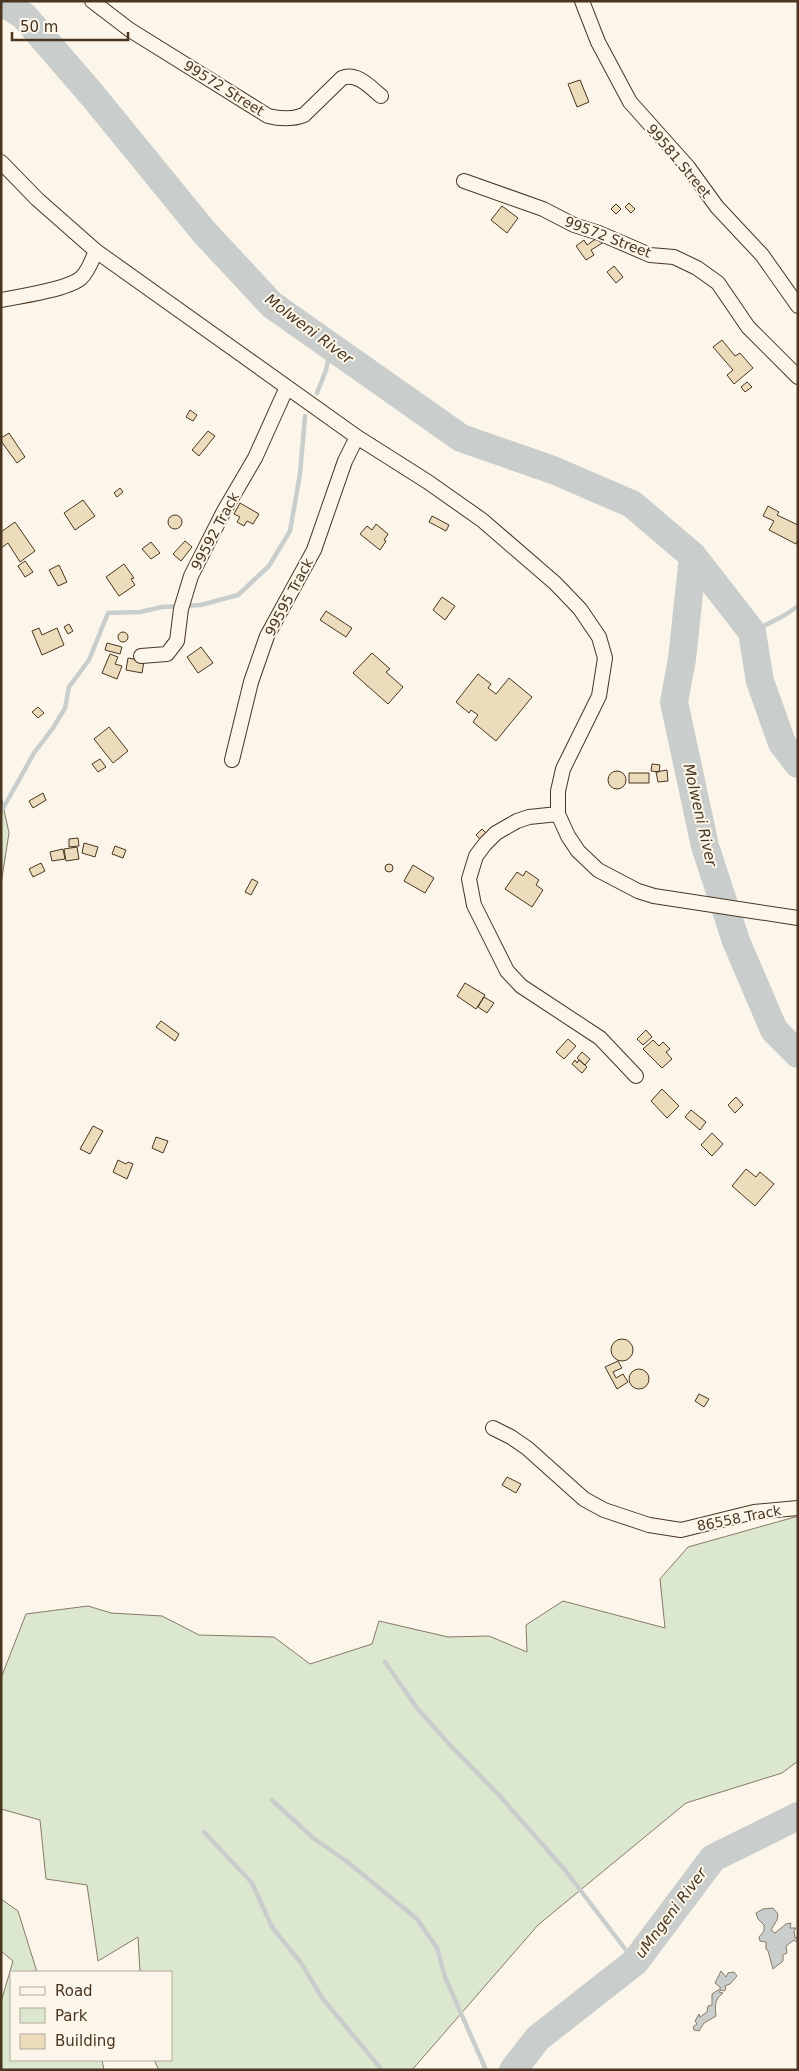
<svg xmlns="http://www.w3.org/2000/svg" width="799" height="2071" viewBox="0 0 799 2071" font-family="'DejaVu Sans',sans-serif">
	<rect width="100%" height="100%" fill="#fbf6e9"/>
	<!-- green -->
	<path fill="#dce7d0" stroke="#887966" d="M1,796l8,37 -8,51z
		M795,1517h3v244l-16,12 -96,30 -148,122 -126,145h-253l-5,-10h17v-88h-31l-2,-35 -40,24 -11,-76 -41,-6 -6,-59 -39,-11v-131l25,-64 62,-8 23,7 51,3 37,19 75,2 36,27 62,-20 7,-23 69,16 41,-1 38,16 -1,-27 37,-24 102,27 -5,-49 28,-32z
		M1,1899l17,12 19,61h-26v88h91l2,10h-103v-68l12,-41 -12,-10z"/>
	<!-- water -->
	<path fill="#c9cecd" stroke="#887966" d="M773,1908l5,6 -1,6 -6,10 4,3 11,-9 5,-1 -1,5h6l-2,3 1,7 3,-1v6l-4,-3 -8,6 1,7 -4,2v6l-10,8 -5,-18 -2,-2v-7l-6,-1 -1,-4 5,-6v-6l-6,-6 -2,-6 7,-4z
		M721,1971l5,6 2,-4 6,-1 3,4 -7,8 -5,2 1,3 -2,2 -3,-1 -2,2 4,1c-9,7 -8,13 -7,23l-12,7 -5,8 -5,-1 -1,-3 4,-3 -2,-3 4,-7 1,3 7,-5 1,-6 4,-1v-11l9,-6 -6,-5z"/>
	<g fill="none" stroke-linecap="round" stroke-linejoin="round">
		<!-- stream -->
		<path stroke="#c9cecd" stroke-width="4.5" d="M317,393l9,-23 5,-23
			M752,632l33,-17 13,-9
			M1,812l33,-59 19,-25 12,-20 4,-21 20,-27 19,-47 32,-1 22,-5 39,-2 37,-10 31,-29 21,-35 10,-57 5,-58
			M385,1662l32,46 32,36 49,50 67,76 70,92
			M272,1800l41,38 32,22 72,59 20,29 8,29 41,93
			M204,1832l48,51 20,44 29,36 22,36 59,71"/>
		<!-- river -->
		<path stroke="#c9cecd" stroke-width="28" d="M1,1l23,15 69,80 111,136 68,73 189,133 92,32 79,34 61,52 -11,103 -8,43 31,144 31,95 38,89 24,24
			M693,556l59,76 8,49 22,62 16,21
			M513,2070l25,-32 97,-76 78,-104 85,-42"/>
	</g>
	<!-- building -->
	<path fill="#ecdcbc" stroke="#4a3520" d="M580,80l9,22 -12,5 -9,-23z
		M629,203l6,6 -4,4 -6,-6z
		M616,204l5,5 -5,5 -5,-5z
		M502,206l16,12 -11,15 -16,-13z
		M600,236l4,6 -13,8 3,5 -8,5 -10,-14 8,-6 3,5z
		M614,266l9,11 -7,6 -9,-11z
		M722,340l13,16 5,-3 13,15 -19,16 -7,-9 6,-5 -20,-23z
		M747,382l5,5 -7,5 -4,-5z
		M190,410l7,5 -4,6 -7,-4z
		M208,431l7,5 -16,20 -7,-6z
		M9,433l16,24 -8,6 -16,-22v-3z
		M120,488l3,4 -6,5 -3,-4z
		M83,500l12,16 -20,14 -11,-17z
		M240,503l19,11 -6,10 -6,-3 -3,5 -7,-4 3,-5 -6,-3z
		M768,506l11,6 -2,3 21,10v15l-2,4 -27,-14 5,-9 -11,-5z
		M168 522a7 7 0 1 1 14 0a7 7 0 1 1-14 0Z
		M432,516l17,9 -3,6 -17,-9z
		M15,522l20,29 -15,11 -12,-19 -7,5v-16z
		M376,524l12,10 -4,6 2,1 -6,9 -20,-16 7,-8 5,4z
		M185,541l7,6 -11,14 -8,-7z
		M151,542l9,11 -9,6 -9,-10z
		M25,561l8,11 -8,5 -7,-11z
		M124,564l10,14 -3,1 4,6 -16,11 -13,-19z
		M59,565l8,17 -9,4 -9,-16z
		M442,597l13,9 -10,14 -12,-10z
		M326,611l26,17 -6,9 -26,-17z
		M69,624l4,7 -5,3 -4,-7z
		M39,628l3,7 15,-7 7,17 -22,10 -10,-24z
		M118 637a5 5 0 1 1 10 0a5 5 0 1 1-10 0Z
		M107,643l15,4 -2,7 -15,-4z
		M201,647l12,16 -15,10 -11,-16z
		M372,653l18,16 -4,3 17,15 -15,17 -35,-31z
		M110,654l8,3 -3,7 7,2 -5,13 -15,-6z
		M128,658l16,3 -2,12 -16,-3z
		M478,674l13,10 -3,4 8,6 13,-16 23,19 -36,44 -23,-19 5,-7 -7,-5 -2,3 -13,-11z
		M38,707l6,6 -6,5 -6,-6z
		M109,727l19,24 -15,12 -19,-24z
		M100,759l6,8 -8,5 -6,-8z
		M652,764l8,1 -1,7 -8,-1z
		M667,770l1,11 -10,1 -2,-10z
		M608 780a9 9 0 1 1 18 0a9 9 0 1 1-18 0Z
		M629,773h20v10h-20z
		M43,793l3,7 -13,8 -4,-7z
		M482,829l5,5 -6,6 -5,-5z
		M78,838l1,8 -10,1v-8z
		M84,843l14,4 -3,10 -13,-4z
		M115,846l11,4 -3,8 -11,-4z
		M77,847l2,12 -13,2 -2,-12z
		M63,849l2,10 -13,2 -2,-9z
		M41,863l4,8 -12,6 -4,-8z
		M385 868a4 4 0 1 1 8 0a4 4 0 1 1-8 0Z
		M413,865l21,13 -9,15 -21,-12z
		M526,871l13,9 -3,5 7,5 -11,17 -27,-18 12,-17 6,4z
		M252,879l6,3 -7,13 -6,-3z
		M465,983l20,12 -9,14 -19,-13z
		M484,997l10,6 -7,10 -9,-6z
		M161,1021l18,13 -4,7 -19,-14z
		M646,1030l6,7 -9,8 -6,-6z
		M568,1039l8,7 -12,13 -8,-7z
		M653,1040l6,6 4,-4 7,7 -4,3 6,7 -10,9 -19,-19z
		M582,1052l8,7 -5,6 -8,-7z
		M575,1060l2,3 2,-3 8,7 -5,6 -10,-9z
		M662,1089l17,17 -12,12 -16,-17z
		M736,1097l7,8 -8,8 -7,-8z
		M691,1110l15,12 -6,8 -15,-13z
		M93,1126l10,5 -13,23 -10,-5z
		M712,1133l11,11 -11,12 -11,-11z
		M156,1137l12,4 -5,12 -11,-5z
		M118,1160l8,4 2,-2 5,2 -6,15 -14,-7z
		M746,1169l10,8 4,-5 14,12 -19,22 -23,-20z
		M611 1350a11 11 0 1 1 22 0a11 11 0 1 1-22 0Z
		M618,1361l4,7 -9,4 3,6 7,-4 5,8 -11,7 -12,-22z
		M629 1379a10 10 0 1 1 20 0a10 10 0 1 1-20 0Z
		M699,1394l10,5 -5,8 -9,-6z
		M507,1477l14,7 -5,9 -14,-8z"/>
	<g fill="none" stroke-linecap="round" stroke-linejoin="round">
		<defs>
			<path id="street" d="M92,1l38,29 138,86c12,3 23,4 36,-1l38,-37c15,-6 28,9 39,18
				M582,1l16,41 32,60 58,65 29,40 45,48 36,51
				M1,162l36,37 59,52 261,186 71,45 54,38 73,63 25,26 19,28 6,21 -6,38 -36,73 -5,22v23l10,22 10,15 20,19 40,21 16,5 144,22
				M464,181l79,28 31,16 25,8 51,22 24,2 23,11 21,15 30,44 50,50
				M1,300c17,-3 68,-11 80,-22 7,-6 11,-18 15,-27
				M141,656l26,-2 10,-13 4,-32 10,-33 33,-65 31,-53 32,-71
				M232,760l19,-78 16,-46 47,-86 31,-89 12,-24
				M558,814l-29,3 -12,4 -21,12 -11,11 -9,12 -7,23 5,26 33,66 14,15 79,52 36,38
				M493,1428l18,9 16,11 57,51 20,11 45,15 32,5 73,-18 44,-4"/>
		</defs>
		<!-- street casing -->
		<use href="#street" stroke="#4a3520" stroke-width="16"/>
		<!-- street -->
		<use href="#street" stroke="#fbf6e9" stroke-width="14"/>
	</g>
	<g text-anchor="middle" stroke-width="4" stroke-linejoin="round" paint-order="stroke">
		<!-- street labels -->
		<g font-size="14" fill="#4a3520" stroke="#fbf6e9">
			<text transform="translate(224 88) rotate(32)" y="5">99572 Street</text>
			<text transform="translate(679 161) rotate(50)" y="5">99581 Street</text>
			<text transform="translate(608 237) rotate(21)" y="5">99572 Street</text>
			<text transform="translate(215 531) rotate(-62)" y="5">99592 Track</text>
			<text transform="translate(289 597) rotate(-62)" y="5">99595 Track</text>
			<text transform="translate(739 1518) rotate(-11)" y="5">86558 Track</text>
		</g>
		<!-- water labels -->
		<g font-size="15" font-style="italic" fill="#4a3520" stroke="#fbf6e9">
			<text transform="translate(309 329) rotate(37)" y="5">Molweni River</text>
			<text transform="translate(700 815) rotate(77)" y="5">Molweni River</text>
			<text transform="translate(671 1913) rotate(-53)" y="5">uMngeni River</text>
		</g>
	</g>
	<!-- border -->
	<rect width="799" height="2071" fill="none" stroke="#4a3520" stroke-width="5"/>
	<!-- legend -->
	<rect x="10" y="1971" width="162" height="90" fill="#fbf6e9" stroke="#b4a999"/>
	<rect x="20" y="1987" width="25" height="8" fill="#fbf6e9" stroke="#b4a999"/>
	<text x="55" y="1996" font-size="15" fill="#4a3520">Road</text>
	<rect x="20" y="2008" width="25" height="15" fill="#dce7d0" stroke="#b4a999"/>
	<text x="55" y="2021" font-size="15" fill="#4a3520">Park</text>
	<rect x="20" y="2034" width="25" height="15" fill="#ecdcbc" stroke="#b4a999"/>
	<text x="55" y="2046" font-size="15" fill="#4a3520">Building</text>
	<!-- scale -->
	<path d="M12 32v8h116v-8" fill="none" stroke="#4a3520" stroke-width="2.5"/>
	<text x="20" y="32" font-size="15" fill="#4a3520" stroke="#fbf6e9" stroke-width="4" paint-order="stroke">50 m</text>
</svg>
